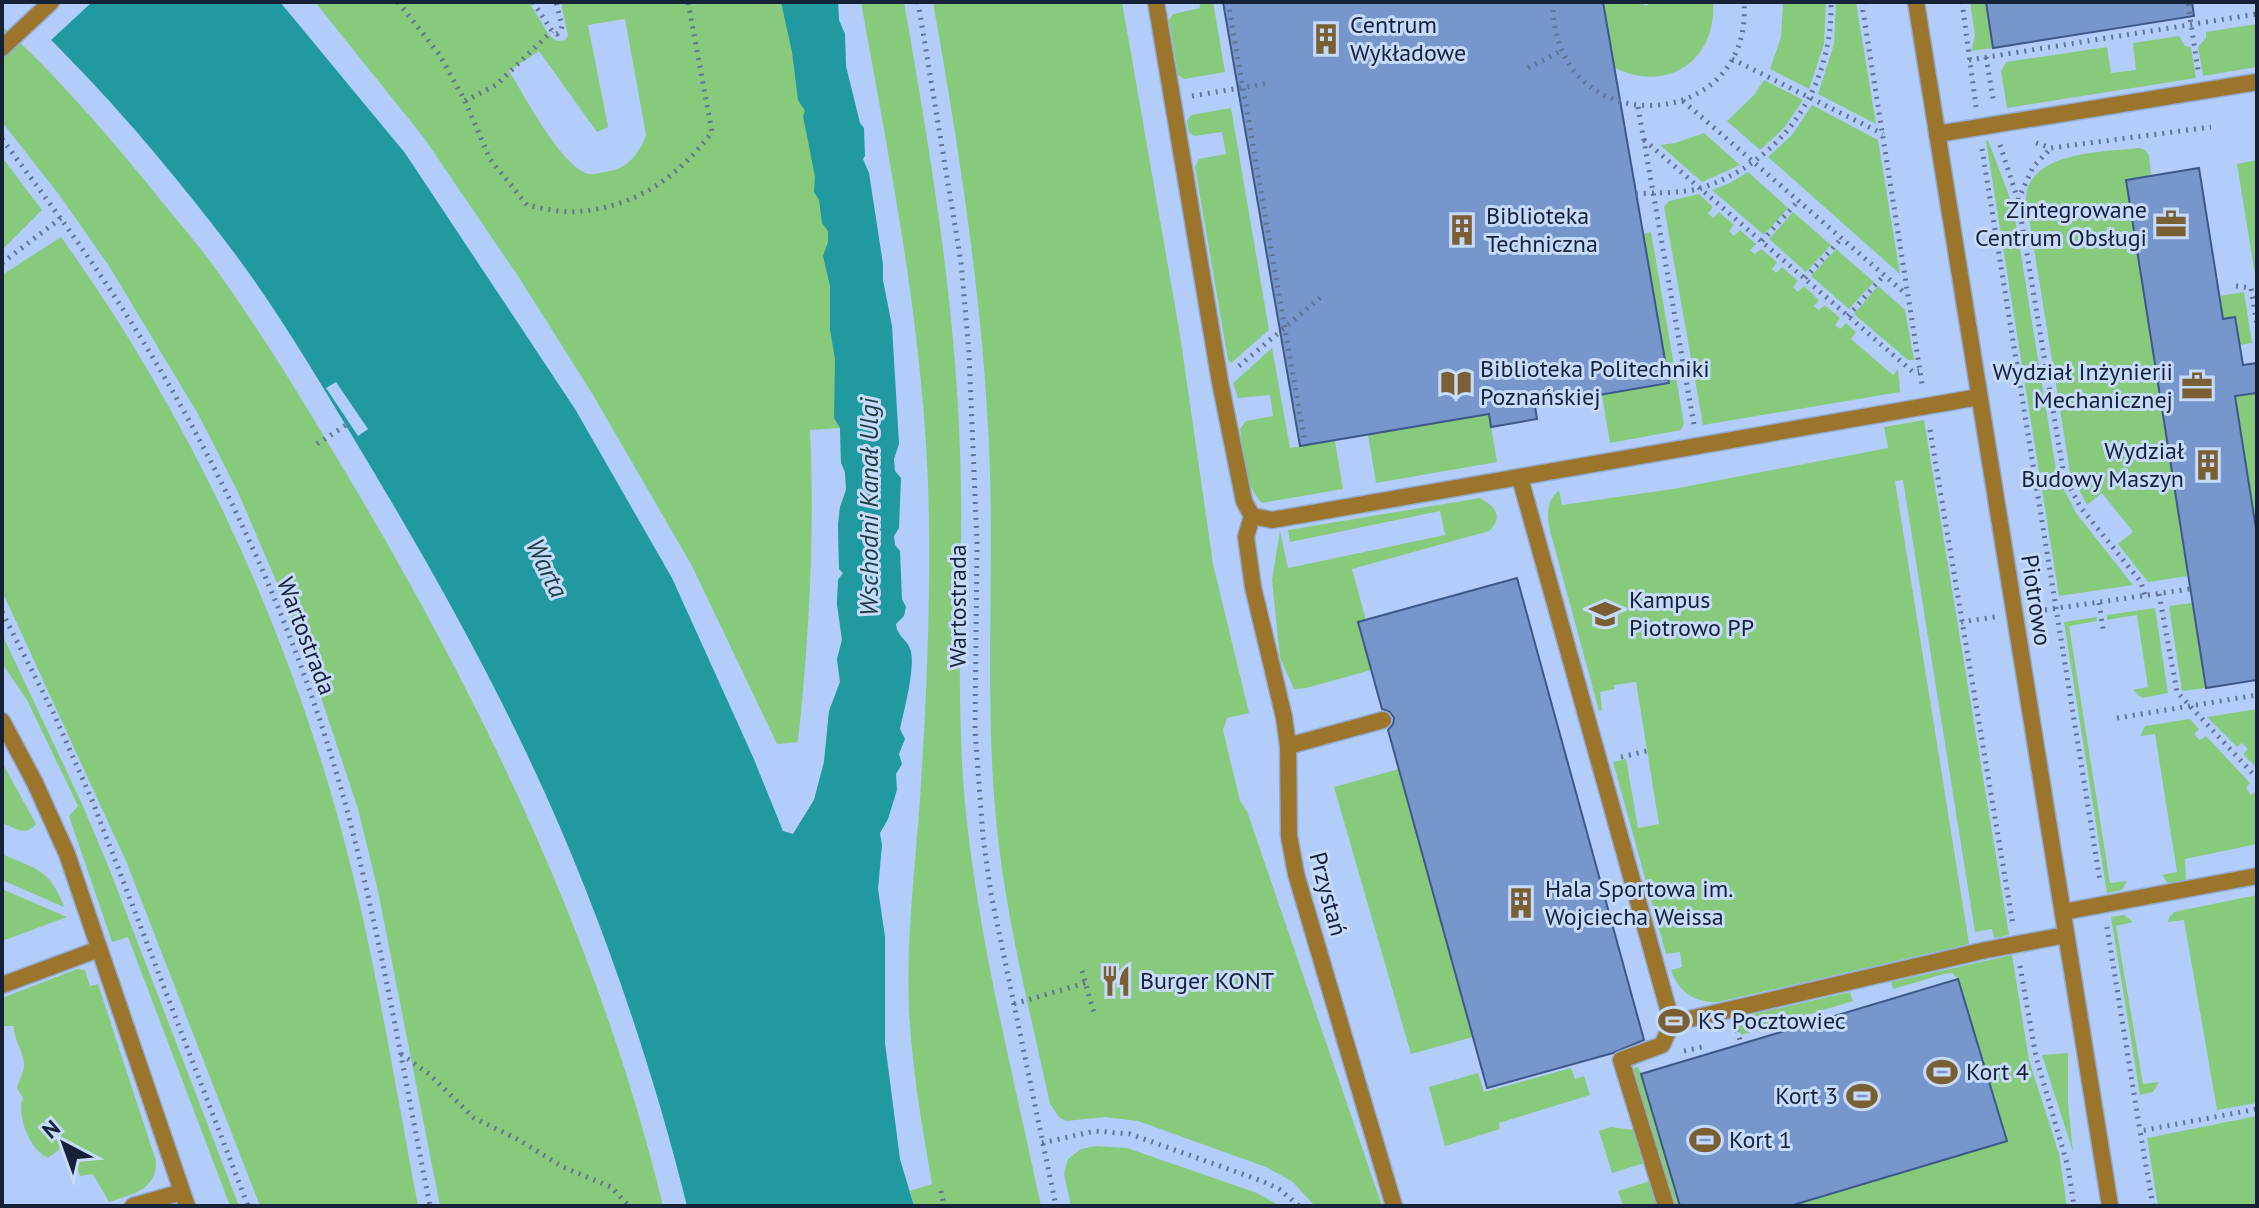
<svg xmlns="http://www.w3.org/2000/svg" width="2259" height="1208" viewBox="0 0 2259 1208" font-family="'PT Sans',sans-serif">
	<rect width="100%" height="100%" fill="#b3cdfa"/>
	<!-- green -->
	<path fill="#87ca7c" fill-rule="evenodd" d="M315,2h214l20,33 8,6 8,-1 3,-4 -7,-34h227l61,280 -3,496 -53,56 21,-34 10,-38 5,-51 11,-29 -3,-23 5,-19 -5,-36 1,-24 5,-7 -4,-4 -1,-44 2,-18 6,-17 -1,-18 -4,-9 -1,-35 -30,2c5,105 -1,208 -12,312l-21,2 -85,-178 -99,-171 -73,-116 -96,-141zM625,19l21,116c-5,15 -16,31 -32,35 -7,1 -18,5 -25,4 -28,-7 -64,-78 -80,-103l30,-20 58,81 11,-5 -20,-102z
		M861,2h43c26,149 51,297 56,448 4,114 -5,228 4,342 12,139 48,277 77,414h-127l-4,-15 22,-7c-10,-58 -20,-115 -23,-174 -3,-70 6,-141 11,-211 6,-90 10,-180 9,-271 -1,-177 -37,-352 -68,-526z
		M933,2h189l58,333 33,229 36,149 -22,5 -4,12 17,71 7,10 135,395h-67l-22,-24 -27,-15 -128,-46 -33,-4 -39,4 -7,-4 -9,-13c-19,-88 -42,-177 -52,-266 -15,-131 -3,-262 -9,-393 -7,-150 -30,-296 -56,-443z
		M1199,2h14l12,70 -41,7 -6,-4 -9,-55 4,-6 27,-6z
		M1585,2h55l6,4 6,-4h61c4,63 -52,94 -105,62z
		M1826,2l-2,42 -15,45 -39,-20 11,-32 2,-34z
		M1836,2h20l20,122 -58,-30 16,-50z
		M1970,2h16l7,46 -22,3 4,-15z
		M2257,24v43l-54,9 -5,-29 8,-9v-6z
		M2,26c51,46 96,98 140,151 21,27 44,53 65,80 53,72 99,149 145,226 134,226 249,466 311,723h-223l-62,-315 -20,-82 -54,-163 -67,-156 -39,-76 -89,-148 -49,-70 -58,-74z
		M2179,36l6,10 6,1 5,31 -189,30 -6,-37 5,-9 101,-15 4,26 25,-3 -3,-27z
		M1764,80l39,20 -19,28 -24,22 -33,-29 27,-26z
		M1812,105l66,35 22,134 -132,-117 24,-22z
		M1231,108l38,222 -38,33 -3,-3 -33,-193 4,-8 27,-5 -4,-22 -28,4 -5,-4 -2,-11 4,-6z
		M1704,133l36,32 -38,17 -42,-37 15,-2z
		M1988,140l25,66 44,270 19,37 57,72 -74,11 -73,-455z
		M2139,148l6,2 4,5 2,21 -25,4 62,396 -40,6 -30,-38 15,-12 -31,-39 -15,12 -17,-33 -44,-273c1,-48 79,-47 113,-51z
		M2,157l40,53 -40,40z
		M2257,160v127l-20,-123z
		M1748,172l40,36 -24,27 -52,-45 18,-7z
		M1699,194l14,13 -5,6 5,5 6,-6 15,13 -5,6 5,5 6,-6 16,14 -6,6 5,4 6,-5 16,13 -5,7 4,4 6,-6 16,14 -5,6 5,5 6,-6 15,14 -5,6 5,4 6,-5 15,13 -5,7 5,4 6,-6 10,9 -5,7 42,36 5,-6 2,23 -197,33 -39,-218 5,-6z
		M1793,212l38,33 -25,27 -37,-33z
		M1651,232l33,192 -3,6 -71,13 -8,-48 67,-12 -26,-149z
		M61,237c125,174 218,371 276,577 36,128 56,261 81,392h-158l-134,-345 -124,-270v-316z
		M1836,249l38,33 -25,27 -38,-33z
		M1878,286l27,24 9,50h-6l-54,-46z
		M2244,292l8,51 -12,2 -5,-27 -12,1 -3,-23z
		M1272,348l18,100 45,-7 8,48 -81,14c-18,-18 -18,-50 -22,-74l6,-8 27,-5 -3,-21 -32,3 -5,-15z
		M2257,393v142l-22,-139z
		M1489,414l8,48 -121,21 -8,-48z
		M1924,420l85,515 -15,3 -2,-9 -17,3 -72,-452 -8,1 74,463 -251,58c-24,1 -40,-11 -47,-32l11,-3 -2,-15 -14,2 -53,-192 13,-3 12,69 21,-4 -23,-142 -22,3 1,4 -15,3 2,18 -3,1 -50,-184c-2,-16 -2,-26 10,-37l3,15 111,-16 215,-41 -4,-21z
		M1480,498c15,8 24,19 9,33l-137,38 14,51 5,50 -65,18 -12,1 -14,-31 -8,-78 8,-49 8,37 157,-33 -5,-24 -150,31 -2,-12z
		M2192,603l14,85 -24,3 -13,-85z
		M2155,608l13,85 -26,5 -9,-8 15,-3 -11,-72 -30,5v-5z
		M2097,617v4l-28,5 41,257 17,-2 -5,9 -15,3 -43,-271z
		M2,634l80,170 27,64 130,338h-9l-102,-269 -16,5 -43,-126 9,-10 -51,-106 -25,-37z
		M2257,709v59l-14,-14 5,-5 -6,-6 -5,4 -30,-30z
		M2190,719l9,10 -5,5 6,6 6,-4 44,47 -4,5 5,7 6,-4v53l-72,15 1,22 -16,5 -8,-11 15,-3 -22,-138 -15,2 5,-10z
		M4,766l32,58c-12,13 -20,4 -34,-1z
		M1399,769l74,268 -62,17 -77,-267z
		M2,854c34,15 49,16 62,53l-62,-27z
		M2,889l65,28 -65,24z
		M2257,895v208l-40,7 -33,-190 -16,2 1,-4 5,-6z
		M2124,915l9,7 -17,4 27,158 16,-2 -6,10 -13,3 -29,-178z
		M2012,955l17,105 30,94 8,52h-277l217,-65 -49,-162 -6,-6 -8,1 -51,15 -2,-7z
		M77,969l8,1 5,16 8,-2 58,177c1,29 -24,33 -47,41l-16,-28 -13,2 -12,-33 -20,15c-18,-8 -32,-42 -25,-60l-6,-10c2,-7 6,-15 7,-21 1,-15 -11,-27 -10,-41h-12v-28z
		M1850,992l3,9 -112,34 -5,-17z
		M2068,1053v50l5,49 -31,-97z
		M1638,1067l3,7 39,132h-5l-42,-138z
		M1571,1068l4,11 9,-3 6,19 -91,28 1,6 -55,17 -16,-59 49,-14 6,19z
		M2257,1116v90h-99l-11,-68z
		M1611,1127l23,3 11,33 -33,10 -13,-42z
		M1096,1146l31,2 130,45 23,13h-209l-7,-32 4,-15 13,-10z
		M1650,1181l8,25h-35l-5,-15z"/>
	<!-- water -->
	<path fill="#2199a0" d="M11,2h269l125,151 170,256 97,169 81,179 30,74 10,3 21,-34 10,-38 5,-51 11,-29 -3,-23 5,-19 -5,-36 1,-24 5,-7 -4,-4 -1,-44 2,-18 6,-17 -1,-18 -4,-9 -1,-35 -6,-10 1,-59 -5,-29v-44l-7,-30 5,-14v-11l-6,-8 -3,-23 -5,-8 1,-15 -12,-61 2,-5 -7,-11 -6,-48 -11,-50h57l1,18 6,14 1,32 14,57 4,5 1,28 -2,3 6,14 14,91v16l9,46 7,118 -5,15 1,12 6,7 -2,50 -5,8 1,9 5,6 2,48 4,8 -2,9 -8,8c1,13 13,16 15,28 4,17 -7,59 -11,77l5,10 -6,15 3,10 -6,10 1,16 -9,29 -8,14 2,12 -4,44 7,48v106l15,116 14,47h-227c-38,-153 -94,-314 -162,-456 -49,-103 -106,-203 -165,-301 -42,-70 -84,-142 -134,-207 -65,-85 -136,-168 -215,-240z"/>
	<!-- pier -->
	<path fill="#b3cdfa" d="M11,2h81l-43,40 -41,-37z
		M336,382l32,47 -10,7 -32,-48z"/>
	<!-- building -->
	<path fill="#7796cb" stroke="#3d598a" stroke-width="2" d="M1223,2h380l66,381 -134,23 2,13 -46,8 -2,-13 -189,32z
		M1986,2h206l2,14 -201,32z
		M2199,168l24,151 12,-2 8,48 14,-2v30l-22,3 22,139v145l-51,8 -80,-508z
		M1517,578l127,462 -31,13 -126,35 -99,-358 5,-6 1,-6 -4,-6 -8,-3 -24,-87z
		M1958,979l49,162 -217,65h-110l-39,-132z"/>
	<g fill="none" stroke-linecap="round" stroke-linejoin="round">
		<defs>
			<path id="lane" d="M1937,134l320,-52
				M1520,478l152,545 314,-73 80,-15
				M2,721l33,62 32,71 120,352
				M1288,746l95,-26
				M2063,912l194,-36
				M2,985l97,-36
				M133,1206l49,-14
				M1394,1206l-98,-332 -7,-38 -1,-90 -4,-29 -31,-130 -7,-50 6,-21 20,4 707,-123
				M1666,1206l-45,-146 41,-15 10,-22"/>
			<path id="street" d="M1156,2l64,380 24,119 8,15
				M1916,2l194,1204
				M2,48l49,-46"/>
		</defs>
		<!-- lane casing -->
		<use href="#lane" stroke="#93abd3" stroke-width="19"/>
		<!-- street casing -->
		<use href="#street" stroke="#93abd3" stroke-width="19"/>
		<!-- path -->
		<path stroke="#627495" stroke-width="5" stroke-dasharray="2 6" stroke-linecap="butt" d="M398,2l41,52 26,47 25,58 37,46c14,3 30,7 44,7 61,-3 105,-32 141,-80l-24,-130
			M533,2l19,29 5,3 4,-3 1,-5 -6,-24
			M918,2l43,260 8,91 8,190 -2,187 8,107 8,57 65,312
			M1228,2l76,436
			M1553,2c-2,143 201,133 191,0
			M1864,2l-1,9 59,373
			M1962,2l14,105
			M2188,4l10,66
			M1986,57l8,47
			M1732,59l151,75
			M1969,60l288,-46
			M1528,68l33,-17
			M1192,96l78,-13
			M465,101l31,-16 56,-54
			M1683,101l223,193
			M1638,107l56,318
			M2,139c50,67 99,133 142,204 89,145 160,307 204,471 34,129 56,261 82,392
			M1644,140l269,232 6,-1
			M2036,143l15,5 160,-21
			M2000,145l18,55 46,276 17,32 60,74 4,14
			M1982,149l118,732
			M1636,194c21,-2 48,0 68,-7 80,-27 129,-101 127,-185
			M2018,200l15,-33 18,-19
			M1762,241l37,-41
			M2,263l59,-45
			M1805,278l37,-40
			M2236,286l15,2 6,37
			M1848,316l36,-41
			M1239,366l82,-69
			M1930,430l83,495
			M317,444l32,-21
			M2159,594l18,98 80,86
			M2099,603l4,26
			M2037,611l153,-22
			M2,612l51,100 39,88 156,406
			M1961,622l34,-5
			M2117,718l140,-23
			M1621,757l26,-6
			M2107,927l33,204
			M2020,966l16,91 32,110 6,39
			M1082,971l12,42
			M1014,1004l71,-21
			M1737,1030l4,14
			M1684,1051l18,-4
			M401,1054l28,20 45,44 45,22 44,27 48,20 18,19
			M1042,1143l53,-12 35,3 132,47 17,8 20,17
			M941,1191l3,15
			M2153,1206l-13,-75 117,-22"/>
		<!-- lane -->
		<use href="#lane" stroke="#9b752b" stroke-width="16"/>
		<!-- street -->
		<use href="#street" stroke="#9b752b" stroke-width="16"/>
	</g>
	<!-- icons -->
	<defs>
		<symbol id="building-bare" viewBox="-9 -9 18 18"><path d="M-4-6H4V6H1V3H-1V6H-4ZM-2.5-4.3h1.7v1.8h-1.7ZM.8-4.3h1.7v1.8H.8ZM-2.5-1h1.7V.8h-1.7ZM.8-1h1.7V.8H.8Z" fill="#795f31" stroke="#c6dafc" stroke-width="2.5" paint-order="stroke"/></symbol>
		<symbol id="office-bare" viewBox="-9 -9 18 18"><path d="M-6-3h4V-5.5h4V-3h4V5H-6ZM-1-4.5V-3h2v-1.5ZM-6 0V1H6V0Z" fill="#795f31" stroke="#c6dafc" stroke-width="2.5" paint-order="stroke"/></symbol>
		<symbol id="library-bare" viewBox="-9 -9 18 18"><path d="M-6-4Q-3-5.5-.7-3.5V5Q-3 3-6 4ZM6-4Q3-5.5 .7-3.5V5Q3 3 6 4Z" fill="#795f31" stroke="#c6dafc" stroke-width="2.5" paint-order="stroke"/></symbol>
		<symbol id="university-bare" viewBox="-9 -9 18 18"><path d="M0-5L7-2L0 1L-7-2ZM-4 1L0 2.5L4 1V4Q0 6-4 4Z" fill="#795f31" stroke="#c6dafc" stroke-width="2.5" paint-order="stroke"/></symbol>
		<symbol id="restaurant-bare" viewBox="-9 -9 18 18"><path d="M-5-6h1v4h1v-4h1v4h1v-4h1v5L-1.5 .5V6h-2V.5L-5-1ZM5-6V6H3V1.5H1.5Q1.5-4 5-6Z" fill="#795f31" stroke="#c6dafc" stroke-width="2.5" paint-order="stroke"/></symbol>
		<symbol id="stadium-bare" viewBox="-9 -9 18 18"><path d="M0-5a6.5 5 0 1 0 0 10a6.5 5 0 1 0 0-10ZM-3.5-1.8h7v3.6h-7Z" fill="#795f31" stroke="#c6dafc" stroke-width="2.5" paint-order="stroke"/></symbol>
	</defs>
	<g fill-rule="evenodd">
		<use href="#building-bare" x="1304" y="17" width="44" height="44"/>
		<use href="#office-bare" x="2149" y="202" width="44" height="44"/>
		<use href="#building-bare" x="1440" y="208" width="44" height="44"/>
		<use href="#library-bare" x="1434" y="361" width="44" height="44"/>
		<use href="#office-bare" x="2175" y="364" width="44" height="44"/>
		<use href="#building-bare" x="2186" y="443" width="44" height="44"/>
		<use href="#university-bare" x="1583" y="592" width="44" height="44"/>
		<use href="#building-bare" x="1499" y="881" width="44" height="44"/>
		<use href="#restaurant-bare" x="1094" y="959" width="44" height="44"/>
		<use href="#stadium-bare" x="1652" y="999" width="44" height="44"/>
		<use href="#stadium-bare" x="1920" y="1050" width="44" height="44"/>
		<use href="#stadium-bare" x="1840" y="1074" width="44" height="44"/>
		<use href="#stadium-bare" x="1683" y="1118" width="44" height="44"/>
	</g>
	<g text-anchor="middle" stroke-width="6" stroke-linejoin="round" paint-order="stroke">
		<!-- poi labels -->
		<g font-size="24" fill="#152136" stroke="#c6dafc" text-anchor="start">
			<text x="1350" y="33">Centrum<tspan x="1350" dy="28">Wykładowe</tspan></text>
			<text x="2147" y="218" text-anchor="end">Zintegrowane<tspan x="2147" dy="28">Centrum Obsługi</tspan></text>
			<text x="1486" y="224">Biblioteka<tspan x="1486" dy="28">Techniczna</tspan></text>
			<text x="1480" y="377">Biblioteka Politechniki<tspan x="1480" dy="28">Poznańskiej</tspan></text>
			<text x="2173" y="380" text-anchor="end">Wydział Inżynierii<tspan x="2173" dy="28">Mechanicznej</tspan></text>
			<text x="2184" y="459" text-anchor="end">Wydział<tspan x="2184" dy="28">Budowy Maszyn</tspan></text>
			<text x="1629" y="608">Kampus<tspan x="1629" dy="28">Piotrowo PP</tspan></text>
			<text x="1545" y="897">Hala Sportowa im.<tspan x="1545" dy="28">Wojciecha Weissa</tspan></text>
			<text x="1140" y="989">Burger KONT</text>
			<text x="1698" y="1029">KS Pocztowiec</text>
			<text x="1966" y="1080">Kort 4</text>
			<text x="1838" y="1104" text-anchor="end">Kort 3</text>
			<text x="1729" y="1148">Kort 1</text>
		</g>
		<!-- street labels -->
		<g font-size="24" fill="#152136" stroke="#c6dafc">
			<text transform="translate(2036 600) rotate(81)" y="8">Piotrowo</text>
			<text transform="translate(958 606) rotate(-90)" y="8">Wartostrada</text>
			<text transform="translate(306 636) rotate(69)" y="8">Wartostrada</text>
			<text transform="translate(1328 894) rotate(75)" y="8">Przystań</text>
		</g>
		<!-- water labels -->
		<g font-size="26" font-style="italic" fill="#1b3d3f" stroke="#c6dafc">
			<text transform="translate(869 507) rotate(-90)" y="9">Wschodni Kanał Ulgi</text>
			<text transform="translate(547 568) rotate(64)" y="9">Warta</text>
		</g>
	</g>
	<!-- border -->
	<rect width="2259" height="1208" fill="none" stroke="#152136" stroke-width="8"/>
	<!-- north arrow -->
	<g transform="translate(64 1144) rotate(319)" stroke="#c6dafc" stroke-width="6" paint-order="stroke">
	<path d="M0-6L14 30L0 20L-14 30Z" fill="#152136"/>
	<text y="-12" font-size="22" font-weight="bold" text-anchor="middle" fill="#152136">N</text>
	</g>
</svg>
